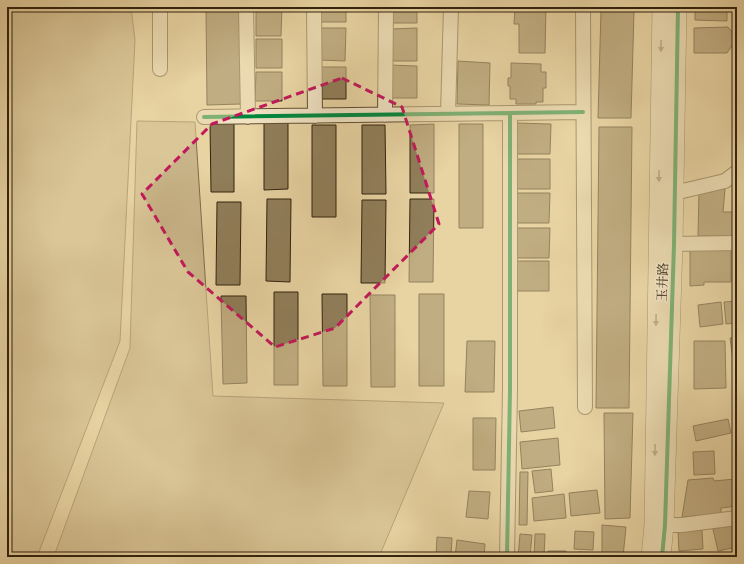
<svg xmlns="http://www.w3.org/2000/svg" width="744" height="564" viewBox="0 0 744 564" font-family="Cardo,'Noto Serif SC',serif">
	<rect width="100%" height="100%" fill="#e8d3a2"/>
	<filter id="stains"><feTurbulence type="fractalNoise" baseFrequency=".005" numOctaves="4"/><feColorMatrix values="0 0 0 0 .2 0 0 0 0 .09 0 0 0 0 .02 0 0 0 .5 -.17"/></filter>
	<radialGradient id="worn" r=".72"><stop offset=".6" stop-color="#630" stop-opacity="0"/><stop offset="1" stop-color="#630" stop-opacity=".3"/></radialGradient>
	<!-- green -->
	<path fill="#c9b589" stroke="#7d6c4b" d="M7,7h124l4,33 -15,301 -83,216h-30z
		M137,121l58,1 18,274 231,7 -65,154h-321l-4,-1 76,-208z"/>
	<!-- building -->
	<path fill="#907e5a" stroke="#31220d" d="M256,7h26l-1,29h-25z
		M319,7h27v15h-28z
		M390,7h27v16h-28z
		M515,7h31l-1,46h-26v-29h-5z
		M695,7h32v14l-32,-1z
		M206,10h33l2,94 -34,1z
		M601,10l33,1 -3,107h-33z
		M728,27l9,11 -10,15h-33v-25z
		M319,28h27l-1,33 -26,-1z
		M417,28v33h-27v-32z
		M256,39h26v29h-26z
		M458,61l32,2 -1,42 -32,-1z
		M511,63l30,1v8h5v16h-3v14h-7v2h-20v-5h-6v-13h-2v-8h3z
		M390,65l27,1v32h-27z
		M319,67h27v32h-27z
		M256,72h26v29h-27z
		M264,121h24v68l-24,1z
		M210,123h24v69h-23z
		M517,123l34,1 -1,30h-34z
		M434,124v69h-24v-68z
		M459,124h24v104h-24z
		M312,125h24v92h-24z
		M362,125h23l1,69h-24z
		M599,127h33l-3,281h-33z
		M516,159h34v30h-34z
		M712,189h13l-2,23h14v24h-39l1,-45 13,1z
		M516,193h34l-1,30h-34z
		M267,199h24l-1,83 -24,-1z
		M410,199h24l-1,83h-24z
		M362,200h24l-1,83h-24z
		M217,202h24l-1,83h-24z
		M516,228h34l-1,30h-34z
		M690,250h41v32h-27v3l-14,1z
		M515,261h34v30h-34z
		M274,292h24v93h-24z
		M322,294h25v92h-24z
		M419,294h25v92h-25z
		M370,295h25v92h-24z
		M221,296h25l1,87 -24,1z
		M737,301v22l-11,1 -2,-22z
		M721,302l2,22 -23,3 -2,-22z
		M737,337v30h-3l-4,-29z
		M467,341h28l-1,51h-29z
		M694,341h31l1,47 -32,1z
		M734,388h3v19z
		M553,407l2,21 -34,4 -2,-21z
		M604,413h29l-3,105 -25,1z
		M473,418h23l-1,52h-22z
		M728,419l3,14 -35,8 -3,-15z
		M558,438l2,27 -38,4 -2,-27z
		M714,451l1,23 -21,1 -1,-23z
		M551,469l2,22 -18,2 -3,-22z
		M520,472h8l-1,53h-8z
		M713,478l1,3 21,-2 2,27 -16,2v6l-39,3 6,-37z
		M597,490l3,23 -29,3 -2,-23z
		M469,491l21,1 -2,27 -22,-2z
		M564,494l2,24 -32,3 -2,-23z
		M602,525l24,2 -3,30h-44l-1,-5 24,1z
		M736,525l1,22 -19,4 -5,-22z
		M702,530l1,19 -24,2 -1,-19z
		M575,531l19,1 -1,18 -19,-1z
		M520,534l12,1 -2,22h-12z
		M535,534h10l-1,23h-10z
		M437,537l15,1 -1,19h-15z
		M457,540l28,4 -1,13h-29z
		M548,551h18v6h-18z
		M706,554l24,1v2h-23z"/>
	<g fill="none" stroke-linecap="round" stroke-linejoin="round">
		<defs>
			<path id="minor" d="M246,7l2,110
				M314,7l1,109
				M583,7l2,400
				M160,69v-62
				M448,114l3,-107
				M385,115l1,-108
				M204,117l379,-5
				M674,193l51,-12 12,-9
				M674,244l63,-1
				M656,525h26l55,-7
				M507,557l3,-167v-277"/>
			<path id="tertiary" d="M650,557l3,-32 8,-518
				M662,557l3,-32 9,-281 4,-237"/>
		</defs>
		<!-- minor casing -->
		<use href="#minor" stroke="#5f4e32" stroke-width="16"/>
		<!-- tertiary casing -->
		<use href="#tertiary" stroke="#5f4e32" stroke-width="18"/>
		<!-- minor -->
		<use href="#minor" stroke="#f0e2c3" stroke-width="14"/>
		<!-- tertiary -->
		<use href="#tertiary" stroke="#f0e2c3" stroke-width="17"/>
		<defs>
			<path id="cycleway" d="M204,117l379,-5
				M507,557l3,-167v-277
				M662,557l3,-32 9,-281 4,-237"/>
		</defs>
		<!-- cycleway casing -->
		<use href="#cycleway" stroke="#f0e2c3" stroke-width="6"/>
		<!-- cycleway -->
		<use href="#cycleway" stroke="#00873e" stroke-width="4"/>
	</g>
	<!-- one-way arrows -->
	<defs><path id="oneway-solid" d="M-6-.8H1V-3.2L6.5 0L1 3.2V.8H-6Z"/></defs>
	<g fill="#908268">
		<use href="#oneway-solid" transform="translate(661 46) rotate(91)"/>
		<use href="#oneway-solid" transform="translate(659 176) rotate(91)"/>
		<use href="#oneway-solid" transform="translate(656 320) rotate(91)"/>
		<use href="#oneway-solid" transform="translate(655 450) rotate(91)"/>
	</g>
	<!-- marked area -->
	<path d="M0 0H744V564H0ZM342,78l60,29 37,117 -104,104 -60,19 -87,-75 -46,-78 70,-70z" fill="#e8d3a2" fill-opacity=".55" fill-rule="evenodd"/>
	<path fill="none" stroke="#c2185b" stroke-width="3" stroke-dasharray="8 5" stroke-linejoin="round" d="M342,78l60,29 37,117 -104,104 -60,19 -87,-75 -46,-78 70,-70z"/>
	<g text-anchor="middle" stroke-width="3.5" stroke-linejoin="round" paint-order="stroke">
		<!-- street labels -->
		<g font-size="13" fill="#31220d" stroke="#f0e2c3">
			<text transform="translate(662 282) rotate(-88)" y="5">玉井路</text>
		</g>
	</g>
	<!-- margin -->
	<rect width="744" height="564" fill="none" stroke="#e8d3a2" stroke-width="24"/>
	<rect x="8" y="8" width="728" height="548" fill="none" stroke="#31220d" stroke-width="2"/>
	<rect x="12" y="12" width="720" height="540" fill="none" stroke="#31220d"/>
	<rect width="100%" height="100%" filter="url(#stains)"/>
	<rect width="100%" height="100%" fill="url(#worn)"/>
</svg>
